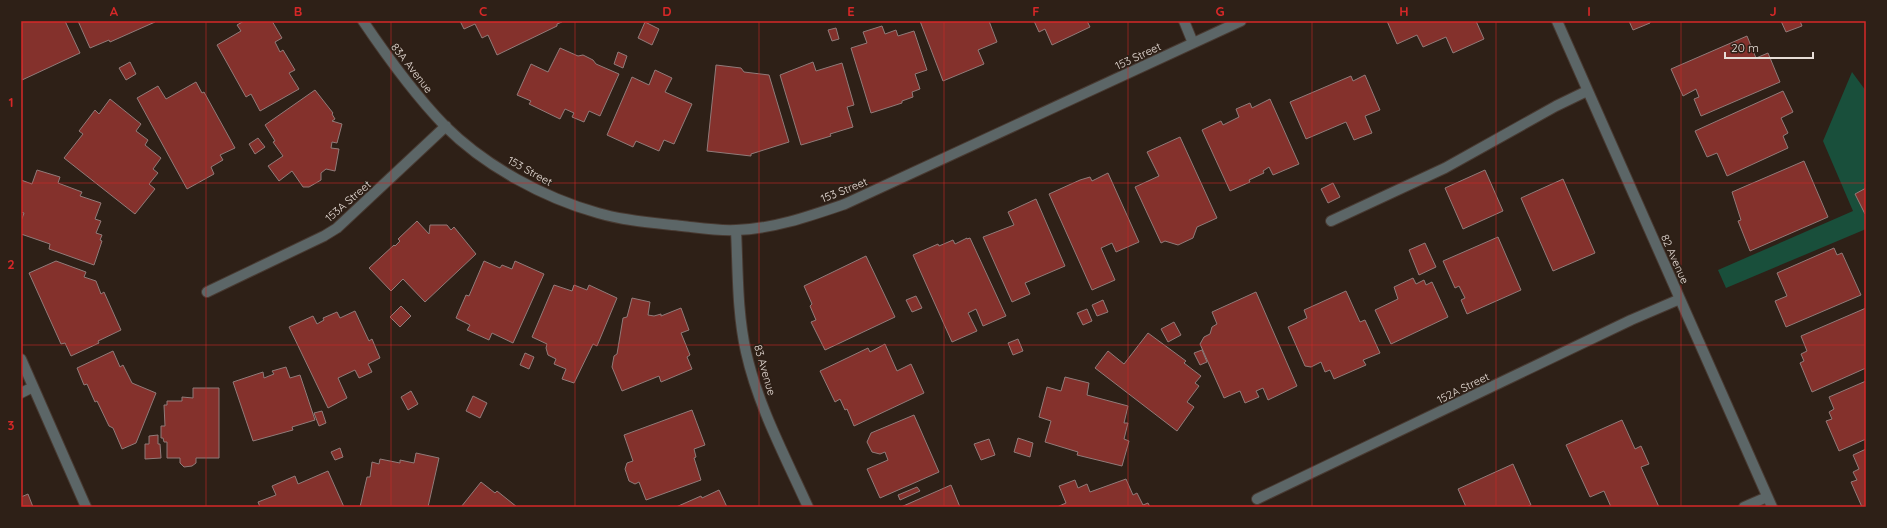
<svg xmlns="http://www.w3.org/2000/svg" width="1887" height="528" viewBox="0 0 1887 528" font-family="Quicksand,sans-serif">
	<rect width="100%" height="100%" fill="#2e2017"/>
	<!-- park -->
	<path fill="#194f3b" d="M1852,72l14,19v138l-140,59 -8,-18 135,-59 -30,-70z"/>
	<!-- building -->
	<path fill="#84312c" stroke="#917b79" d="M21,21h44l15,32 -58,27z
		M78,21h76l1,1 -45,20 -1,-2 -19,8z
		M244,21h28l10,17 -7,4 5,10 3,-2 12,20 -6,3 10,16 -39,22 -9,-17 -5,3 -29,-52 24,-14 -4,-6z
		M460,21h101l1,1 -5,2v2l-60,29 -9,-20 -6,3 -7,-14 -11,5z
		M920,21h69l8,21 -19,8 6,14 -41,17z
		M1034,21h53l3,6 -38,18 -7,-16 -6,3z
		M1387,21h89l8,18 -31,14 -7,-16 -23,10 -6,-12 -20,9z
		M1629,21h21v2l-17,7z
		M1781,21h19l2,5 -16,6z
		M645,22l14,7 -7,16 -14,-7z
		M882,26l3,8 11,-4 2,6 16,-5 13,39 -12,4 5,15 -8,3 1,5 -11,4v2l-31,10 -20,-65 16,-5 -4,-11z
		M836,28l3,11 -7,2 -4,-11z
		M1747,36l9,22 12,-5 12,29 -79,34 -7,-17 5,-2 -3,-8 -13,7 -12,-27z
		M560,48l18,8 5,-1 10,5 3,4 23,10 -19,42 -11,-5 -5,11 -12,-5 2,-4 -9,-4 -5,10 -31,-15 2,-3 -14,-6 14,-31 17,8z
		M618,52l9,4 -4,12 -9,-4z
		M130,62l6,12 -10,6 -7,-12z
		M813,62l3,9 26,-8 12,42 -7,2 6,20 -23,7 1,2 -30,9 -21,-70z
		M716,65l25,3 3,4 25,3 20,67 -38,12v2l-44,-5z
		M655,70l17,8 -7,14 27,12 -18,40 -10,-4 -5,11 -23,-10 -3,6 -26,-12 25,-58 17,8z
		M1365,75l15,35 -15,6 7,17 -18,7 -8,-18 -40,17 -16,-37 61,-26 2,5z
		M196,82l6,11 2,-1 31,56 -15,7 3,5 -12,7 3,7 -27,15 -50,-91 21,-12 8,13z
		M315,90l18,23 -1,1 3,5 -3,2 10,3 -5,19 -5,-1 -1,6 8,1 -4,22 -9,-2 -5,4v7l-12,7h-6l-11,-16 -13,10 -11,-15 15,-10 -10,-14 2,-1 -10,-16z
		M1783,91l10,21 -12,6 7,15 -5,3 5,12 -61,28 -10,-23 -10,4 -12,-26z
		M110,99l31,25 -5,7 12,9 -3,5 16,13 -8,11 5,4 -9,11 6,5 -20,25 -71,-56 19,-24 -4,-3 16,-21 4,4z
		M1270,99l29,65 -26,11 -4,-8 -6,4 1,2 -15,7 1,2 -20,9 -28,-61 19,-9 2,4 16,-8 -3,-8 14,-6 2,5z
		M1180,137l37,81 -20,9 -4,11 -15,7 -13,-4 -4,2 -26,-56 24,-11 -12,-24z
		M258,138l7,9 -10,7 -6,-10z
		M1804,161l24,56 -78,34 -12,-30 3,-1 -9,-28z
		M37,170l23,7 -2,6 24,9 -2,4 21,7 -6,16 6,2 -5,12 6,2 -2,5 2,1 -8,24 -45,-16 1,-5 -29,-10v-13l3,-8 -3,-1v-32l11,4z
		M1485,170l18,41 -40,18 -18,-41z
		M1108,173l31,69 -23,10 -4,-9 -11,5 14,32 -23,10 -43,-96 31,-14 10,-3 2,4z
		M1563,179l32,74 -42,18 -32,-73z
		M1333,183l7,14 -12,6 -7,-14z
		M1866,188v26h-1l-10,-20z
		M1036,199l29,67 -40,17 5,11 -18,8 -29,-65 31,-12 -6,-13z
		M417,221l12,13 1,-9h17l4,5 3,-3 22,27 -51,48 -22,-23 -12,12 -22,-23 25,-23 1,1 5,-5 -2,-2z
		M1498,237l23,53 -54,24 -6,-14 4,-2 -6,-12 -4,2 -12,-27z
		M967,238v1l3,-1 36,78 -23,10 -7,-17 -8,4 9,18 -25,11 -39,-87 25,-11 1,2 14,-6 2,4z
		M1425,243l11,24 -17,8 -10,-25z
		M1834,248l3,7 5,-2 19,42 -75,32 -11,-26 12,-5 -10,-23z
		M866,256l29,61 -70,33 -14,-28 5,-2 -6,-14 2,-2 -8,-18z
		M56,261l30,11 -2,5 12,4 5,13 3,-2 17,38 -23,11 1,2 -28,13 -6,-13 -4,1 -32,-71z
		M484,261l16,7 2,-3 10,4 3,-8 29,13 -31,69 -21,-10 -3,7 -22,-10 3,-5 -14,-7 10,-23 3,1z
		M1413,278l3,6 8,-4 2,5 6,-3 16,35 -57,27 -16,-34 23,-11 -4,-12z
		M554,285l18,6 2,-6 13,5 2,-5 28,13 -20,48 -4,-2 -19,39 -12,-4 4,-10 -12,-5 2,-5 -8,-4 -2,-7 1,-4 -15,-7z
		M1346,291l14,31 5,-2 15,33 -17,7 3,5 -32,14 -4,-9 -5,2 -4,-10 -10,5 -6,-1 -17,-39 19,-9 -3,-8z
		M1256,292l41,94 -29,14 -5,-12 -7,3 3,6 -14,6 -5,-12 -16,7 -24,-54 4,-7 6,-3 2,-7 5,-3 -5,-12z
		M916,296l6,12 -10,4 -6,-12z
		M632,298l18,4 -2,13 6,1 7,-2v2l20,-8 8,22 -8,3 9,22 -3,2 5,12 -31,13 -2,-6 -37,15 -10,-24 2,-11 3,-2 6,-36 4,-1z
		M1103,300l5,12 -11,4 -5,-11z
		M401,306l10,10 -11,11 -10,-10z
		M1866,308v60l-54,24 -12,-29 4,-2 -3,-7 6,-3 -6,-15z
		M1087,309l5,12 -9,4 -6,-12z
		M355,311l14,30 3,-2 8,19 -12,6 4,8 -13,6 -4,-8 -17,8 9,20 -19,10 -39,-81 24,-11 4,8 7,-4 -1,-2 14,-6 3,6z
		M1174,322l7,13 -13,7 -7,-13z
		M1148,333l38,28 -2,2 17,13 -6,7 4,3 -12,16 7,5 -17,24 -82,-63 13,-17 16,13z
		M1018,339l5,12 -10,4 -5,-12z
		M885,344l12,27 14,-7 13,29 -70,33 -7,-17 -2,1 -5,-11 -5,3 -15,-31 48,-23 2,4z
		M1202,350l5,12 -7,3 -6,-12z
		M113,351l7,16 3,-2 9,18 24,10 -20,50 -14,6 -9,-21 -4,-2 -12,-25 -2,1 -8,-18 -3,1 -7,-17z
		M525,353l9,4 -5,12 -9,-4z
		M286,367l4,11 10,-3 15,45 -23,7 1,3 -40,11 -20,-59 30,-10 1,6 10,-4 -2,-3z
		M1065,377l24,6 -2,12 41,11 -4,17h4l-4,16 5,2 -7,25 -45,-11 1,-3 -33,-10 6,-21 -12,-4 8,-30 14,4z
		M1866,381v58l-27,12 -13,-30 6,-2 -3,-7 5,-3 -5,-12z
		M193,388h26v70h-23v5l-4,3 -8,1 -4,-4v-5h-13v-16h-3l-1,-4h-2v-12h4l-1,-21h3v-4h15v-4l11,1z
		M411,391l7,13 -10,6 -7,-13z
		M473,396l14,7 -7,15 -14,-7z
		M692,410l13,35 -11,4 2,8 -2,1 7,22 -55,20 -7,-18 -4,2 -6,-3 -4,-12 2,-6 6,-2 -9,-26z
		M322,411l4,12 -7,3 -5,-13z
		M914,415l25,57 -59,26 -13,-29 21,-9 -3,-8 -5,2 -8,-2 -5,-10 4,-9z
		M1622,420l13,29 6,-3 8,18 -8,3 18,40h-48l-7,-16 -14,6 -24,-52z
		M158,435v9h2l1,14 -16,1v-15h4v-8z
		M1018,438l15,5 -3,14 -16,-5z
		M989,439l6,16 -14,5 -7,-16z
		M340,448l3,9 -8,3 -4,-8z
		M1866,449v58h-4l-11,-25 6,-2 -4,-8 6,-3 -6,-14z
		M416,453l23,5 -11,49h2h-70l7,-30h3l2,-15 7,2 1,-5 20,4v-3l14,3z
		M1513,464l18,41 -5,2h-60l-8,-18z
		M328,471l16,36h-84l-2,-5 18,-7 -4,-9 23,-10 3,8z
		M1126,479l7,16 4,-2 6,12 5,-2 2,4h-93l9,-4 -7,-17 16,-6 3,8 9,-4 3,8z
		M481,482l14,11 2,-2 20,16h-56z
		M951,485l9,22h-59z
		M917,487l3,4 -20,9 -2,-5z
		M719,490l8,17h-51l25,-11 1,2z
		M28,494l5,13h-12v-10z"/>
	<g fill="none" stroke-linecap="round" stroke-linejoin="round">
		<defs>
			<path id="minor" d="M363,21c25,37 51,73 82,105 40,40 99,72 153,87 27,8 57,10 84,13 18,2 36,5 54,4 37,-1 74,-14 109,-26l396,-183
				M1184,21l9,22
				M1557,21l215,486
				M1331,221l114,-53 111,-62 31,-15
				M736,230c2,40 1,82 10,122 12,54 39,104 62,155
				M207,292l117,-56 13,-8 109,-102
				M21,359l65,148
				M21,393l12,-6
				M1257,499l374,-179 49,-21
				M1744,507l23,-10"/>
		</defs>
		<!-- minor casing -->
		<use href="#minor" stroke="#483a32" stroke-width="12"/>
		<!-- minor -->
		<use href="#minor" stroke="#5c6667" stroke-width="10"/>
	</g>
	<!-- grid -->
	<path fill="none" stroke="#d62828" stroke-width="1" stroke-opacity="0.55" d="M206,21v486M391,21v486M575,21v486M759,21v486M944,21v486M1128,21v486M1312,21v486M1496,21v486M1681,21v486M21,183h1845M21,345h1845"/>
	<g text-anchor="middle" stroke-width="3.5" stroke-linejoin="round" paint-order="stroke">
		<!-- street labels -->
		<g font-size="11" fill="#e7ddd7" stroke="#2e2017">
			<text transform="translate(1138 56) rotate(-25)" y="4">153 Street</text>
			<text transform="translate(412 68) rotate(52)" y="4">83A Avenue</text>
			<text transform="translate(530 171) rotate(29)" y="4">153 Street</text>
			<text transform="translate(844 190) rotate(-22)" y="4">153 Street</text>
			<text transform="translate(348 201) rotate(-41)" y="4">153A Street</text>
			<text transform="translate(1675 259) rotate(66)" y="4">82 Avenue</text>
			<text transform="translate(765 370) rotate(74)" y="4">83 Avenue</text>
			<text transform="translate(1463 388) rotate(-26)" y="4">152A Street</text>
		</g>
	</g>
	<!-- border -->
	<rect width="1887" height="528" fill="none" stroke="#2e2017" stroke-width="44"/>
	<!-- scale -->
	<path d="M1725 52v6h88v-6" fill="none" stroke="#e7ddd7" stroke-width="2"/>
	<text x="1731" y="52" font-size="12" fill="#e7ddd7" stroke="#2e2017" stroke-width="3" paint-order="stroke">20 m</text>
	<rect x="22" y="22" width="1843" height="484" fill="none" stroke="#d62828" stroke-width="1.5"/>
	<g font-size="13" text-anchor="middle" font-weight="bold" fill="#d62828">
		<text x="114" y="16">A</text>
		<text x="298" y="16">B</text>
		<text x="483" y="16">C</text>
		<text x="667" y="16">D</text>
		<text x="851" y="16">E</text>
		<text x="1036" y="16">F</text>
		<text x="1220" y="16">G</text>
		<text x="1404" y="16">H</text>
		<text x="1589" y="16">I</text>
		<text x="1773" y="16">J</text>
		<text x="11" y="107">1</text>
		<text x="11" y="269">2</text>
		<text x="11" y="430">3</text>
	</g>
</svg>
